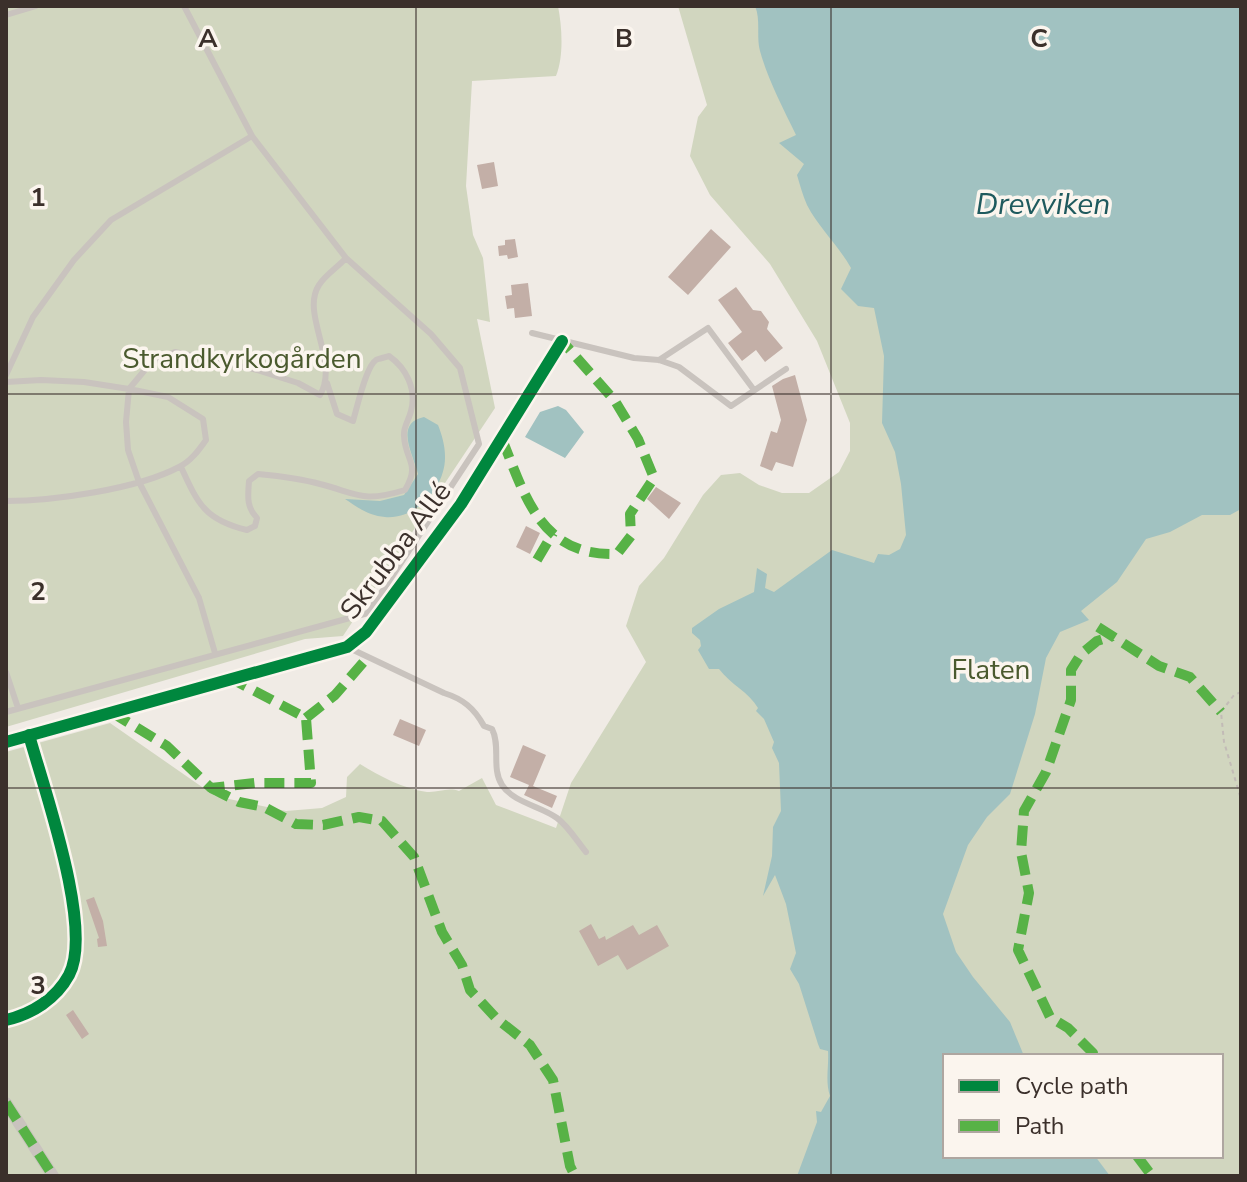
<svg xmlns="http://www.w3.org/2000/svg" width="1247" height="1182" viewBox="0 0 1247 1182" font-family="'Nunito Sans',sans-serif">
	<rect width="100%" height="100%" fill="#f0ebe5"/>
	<!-- green -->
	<path fill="#d1d6bf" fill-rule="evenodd" d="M6,6h552c4,21 6,50 -2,70l-84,5 -6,105 7,49 10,23 7,64 -13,-3 18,89 -152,228 -38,3 -299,88z
		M678,6h563v1170h-1235v-424l104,-29 105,73 71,15 36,-3 24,-11 1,-20 13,-13c19,12 44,25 67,28 11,1 20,-5 32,-1l23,-13 14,27 60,23 15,-45 75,-121 -20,-36 13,-40 25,-28 39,-63 18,-20 19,-2 19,12 23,8h27l30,-21 11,-21v-28l-33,-82 -47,-77 -60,-69 -20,-39 8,-39 9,-12zM945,1056h276v100h-276z"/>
	<!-- water -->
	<path fill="#a1c2c1" d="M755,6h486v503l-11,6h-28l-32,17 -24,7 -29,43 -36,29 8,9 -29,12 -14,26 -11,56 -25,80 -23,23 -19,28 -25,69 13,38 17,25 37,45 14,34h-79v100h150l15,20h-313l20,-54 -1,-11 5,1 9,-16c-5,-15 -1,-29 -2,-45l-8,-2 -2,-5 -19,-60 -9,-15 6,-16 -10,-49 -11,-29 -12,21 9,-40 1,-29 8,-16 -2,-48 -7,-15 2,-6 -10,-23 -8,-8 2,-3c-9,-16 -27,-23 -39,-39h-10l-11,-19 3,-4 -1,-6 -8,-7v-5l27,-19 35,-17 3,-24 10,6 -2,14 9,4 58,-42 42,13 4,-9 11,1 11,-6 6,-14 -5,-51 -6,-32 -13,-29 2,-67 -10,-48 -16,-2 -17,-17 10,-21c-13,-23 -32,-40 -44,-63 -4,-9 -7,-20 -10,-30l7,-11 -25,-21 17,-8c-13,-27 -28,-55 -36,-84 -4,-15 1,-31 -5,-45z
		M558,406l8,4 18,22 -19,26 -40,-21 15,-25z
		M424,417l14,8c4,10 7,21 7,31 1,31 -29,64 -60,61 -16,-1 -28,-10 -40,-18l35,2 24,-6 14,-21c-5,-20 -24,-51 6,-57z"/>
	<!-- building -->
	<path fill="#c3afa7" d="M494,162l4,24 -16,3 -5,-24z
		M711,229l20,18 -43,48 -20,-18z
		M515,239l3,18 -10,2 -1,-4 -8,1 -1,-10 7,-1v-5z
		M528,283l4,33 -17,2 -1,-10 -7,1 -2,-13 7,-1 -1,-10z
		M736,287l17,23 8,1 8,11 -2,7 16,19 -18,14 -9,-12 -14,11 -14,-18 14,-11 -24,-32z
		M795,375l12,45 -14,47 -17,-5 -4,9 -12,-5 11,-35 6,2 4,-13 -9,-34 11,-7z
		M656,487l25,16 -12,16 -22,-20z
		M526,526l14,7 -10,21 -14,-7z
		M400,719l26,11 -7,16 -26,-11z
		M523,745l23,10 -13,31 24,10 -5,12 -28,-13 5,-10 -19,-8z
		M94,897l9,24 4,25 -9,1 -1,-8 2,-1 -13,-38z
		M591,924l8,15 6,-3 1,4 27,-15 6,10 18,-10 12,21 -42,24 -9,-15 -20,11 -19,-35z
		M73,1010l16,24 -7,5 -16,-24z"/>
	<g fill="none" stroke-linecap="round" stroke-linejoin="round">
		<!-- path -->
		<path stroke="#c2bbb6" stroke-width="2" stroke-dasharray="4 4" stroke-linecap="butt" d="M1241,692l-7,3 -13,17 3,30 17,57"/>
		<!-- service -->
		<path stroke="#c9c3be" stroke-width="6" d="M184,6l68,130
			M6,15l30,-9
			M532,333l102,25 25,2 20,7 52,39 55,-37
			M659,360l49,-32 46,62
			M6,375l27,-58 41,-57 37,-40 141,-84 94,122 85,76 29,34 19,76 -111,169 -362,99
			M6,382l35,-2 43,2 45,7 39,8 35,22 3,21c-7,10 -15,21 -27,27 -41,22 -126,34 -173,34
			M181,467c17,37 24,53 66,63l8,-4 2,-8c-11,-11 -9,-23 -8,-37l9,-7c21,2 41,4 62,10 39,10 42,19 85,6 16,-27 0,-29 -1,-54 -1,-9 5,-16 7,-25 6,-22 -5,-43 -22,-55 -2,1 -12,3 -13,4 -10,6 -19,48 -23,61l-16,-7 -10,-31
			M347,647l97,46c19,6 30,15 40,33l8,3c9,17 -1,39 10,56 12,18 39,21 55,33 11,8 20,23 29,34
			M215,653l-16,-55 -60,-116 -11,-32 -2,-28 3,-33 20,-24 26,-13 82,18 41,13 22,12c20,-34 -20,-81 -1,-110 6,-10 19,-18 27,-27
			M6,672l12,36"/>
		<!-- minor -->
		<path stroke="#c9c3be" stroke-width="12" d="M6,742l341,-95 19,-15 95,-128 101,-163
			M6,1020c26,-6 50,-21 63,-45 25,-46 -26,-189 -40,-240
			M6,1103l47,73"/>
		<!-- quiet -->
		<path stroke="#57b246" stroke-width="10" stroke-dasharray="20 10" stroke-linecap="butt" d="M502,439c23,57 39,118 115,115l14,-18 -1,-22 24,-36 -16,-39 -23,-38 -53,-60
			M537,560l16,-27
			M1098,627l61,39 31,11 31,35
			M111,712l56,34 44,42 44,-5h56l-5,-65 -74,-39
			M306,718l29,-23 32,-37
			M211,788l28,14 25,5 32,17 27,1 36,-8 23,4 32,36 28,75 20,33 8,25 27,29 33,26 23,35 17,86 5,10
			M1093,1056v-3l-25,-25 -18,-11 -32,-67 11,-57 -8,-41 3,-41 22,-39 25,-72v-30l10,-16 16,-13 16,-5
			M6,1103l47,73
			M1137,1156l15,20"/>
		<defs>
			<path id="cycleway" d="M6,742l341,-95 19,-15 95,-128 101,-163
				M6,1020c26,-6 50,-21 63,-45 25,-46 -26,-189 -40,-240"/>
		</defs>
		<!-- cycleway casing -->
		<use href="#cycleway" stroke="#fbf5ee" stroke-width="17"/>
		<!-- cycleway -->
		<use href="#cycleway" stroke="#00873e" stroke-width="12"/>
	</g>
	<!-- grid -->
	<path fill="none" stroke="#3b302b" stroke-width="2" stroke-opacity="0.55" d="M416,6v1170M831,6v1170M6,394h1235M6,788h1235"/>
	<g text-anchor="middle" stroke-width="7" stroke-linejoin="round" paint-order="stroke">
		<!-- park labels -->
		<g font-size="28" fill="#4a5a2e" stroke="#fbf5ee">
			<text x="242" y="368">Strandkyrkogården</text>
			<text x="991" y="679">Flaten</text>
		</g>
		<!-- street labels -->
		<g font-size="28" fill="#3b302b" stroke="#fbf5ee">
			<text transform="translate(395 550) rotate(-53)" y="10">Skrubba Allé</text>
		</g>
		<!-- water labels -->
		<g font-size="30" font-style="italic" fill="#1f5a5e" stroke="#fbf5ee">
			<text x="1043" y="214">Drevviken</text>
		</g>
	</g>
	<g font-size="26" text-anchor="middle" font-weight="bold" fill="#3b302b" stroke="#fbf5ee" stroke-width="7" stroke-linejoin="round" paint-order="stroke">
		<text x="208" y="47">A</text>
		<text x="624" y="47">B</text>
		<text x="1039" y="47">C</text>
		<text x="38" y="206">1</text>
		<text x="38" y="600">2</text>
		<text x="38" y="994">3</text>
	</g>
	<!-- border -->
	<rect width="1247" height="1182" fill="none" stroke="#3b302b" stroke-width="16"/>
	<!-- legend -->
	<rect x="943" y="1054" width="280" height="104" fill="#fbf5ee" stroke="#aea6a0" stroke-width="2"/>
	<rect x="959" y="1080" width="40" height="12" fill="#00873e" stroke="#aea6a0" stroke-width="2"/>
	<text x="1015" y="1094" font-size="24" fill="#3b302b">Cycle path</text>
	<rect x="959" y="1120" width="40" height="12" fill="#57b246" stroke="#aea6a0" stroke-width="2"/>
	<text x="1015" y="1134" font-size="24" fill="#3b302b">Path</text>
</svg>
